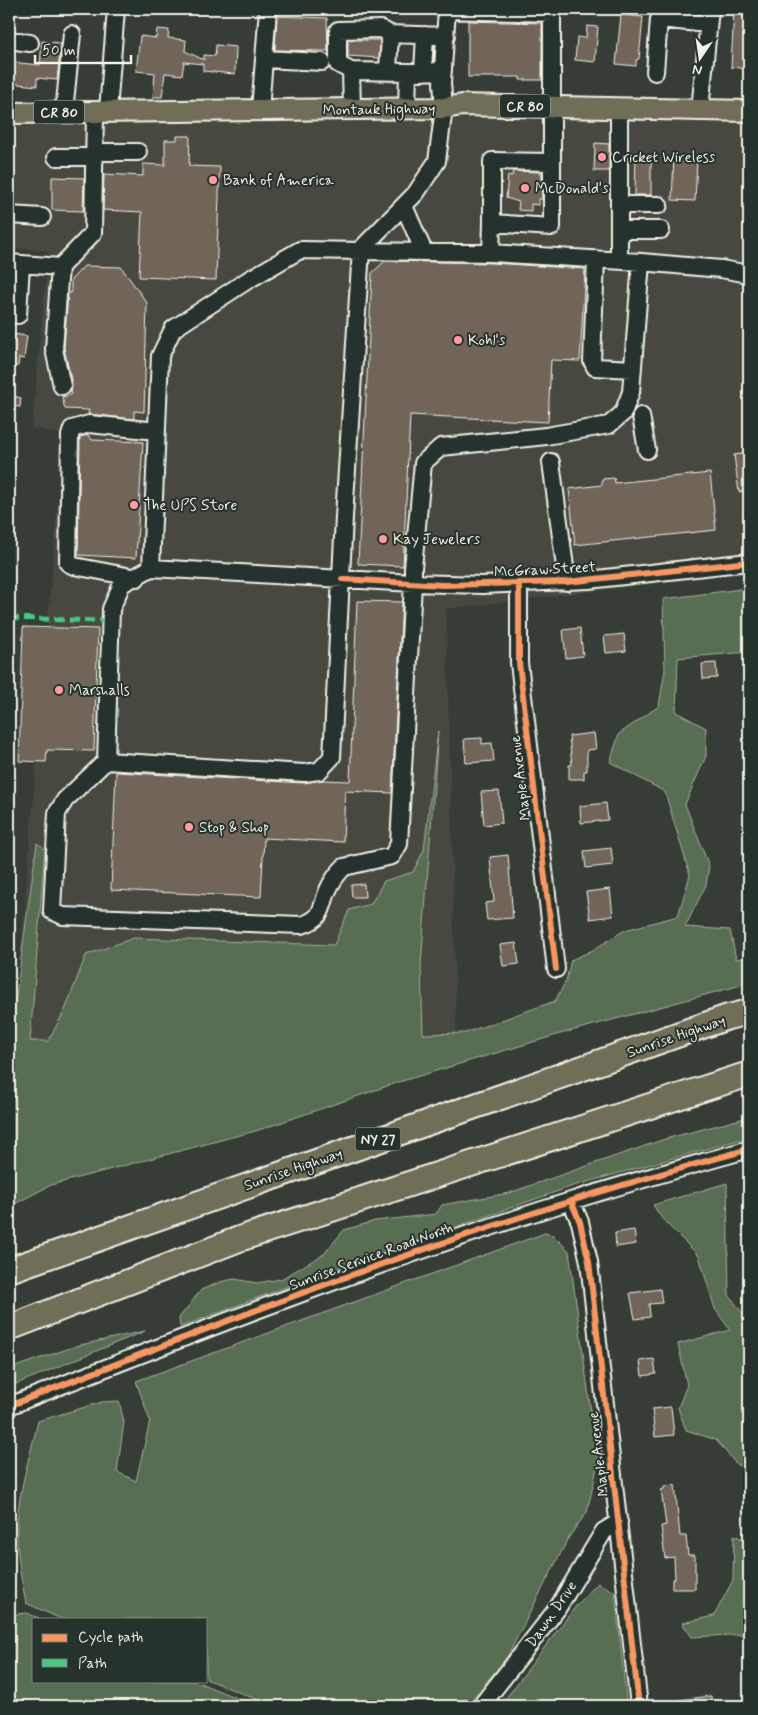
<svg xmlns="http://www.w3.org/2000/svg" width="758" height="1715" viewBox="0 0 758 1715" font-family="Mynerve,sans-serif">
	<rect width="100%" height="100%" fill="#353d36"/>
	<filter id="ink" filterUnits="userSpaceOnUse"><feTurbulence type="fractalNoise" baseFrequency=".02" numOctaves="2"/><feDisplacementMap in="SourceGraphic" scale="10" xChannelSelector="R" yChannelSelector="G"/><feConvolveMatrix kernelMatrix="1 2 1 2 8 2 1 2 1" color-interpolation-filters="sRGB"/></filter>
	<g filter="url(#ink)">
		<!-- built -->
		<path fill="#464940" d="M749,111v461l-303,37 11,445 -448,45 54,-664 -31,-7 16,-177 -39,-3v-135z"/>
		<!-- green -->
		<path fill="#596e52" stroke="#a6b09d" d="M749,588v64l-71,6 -2,54 30,16v28l-21,48 24,62 -3,19 -21,42 45,3 6,29 13,-2v26l-189,51 -161,48 -140,48 -208,55 -42,22v-161l28,-203 8,6 -15,192h18l17,-31 21,-55 48,-17 200,7 15,-35 22,-6 13,-23 29,-9 11,-22 14,-119 -17,234 2,69 42,-1 90,-32 11,-20 5,-21 20,-9 34,-21 53,-14 12,-41 -25,-83 -55,-30 9,-28 40,-28 6,-36 -2,-71z
			M749,1117v20l-176,49 -263,92 -130,49 -1,-9 22,-28 19,-8 14,-3 23,4 24,-4 43,-25 20,-24 31,-9 61,-7 6,-9 67,-12 156,-54z
			M727,1183l2,112 20,27v72l-2,3 2,64 -4,6 -8,-2 -21,-25 -30,-10 -8,-22 9,-23 -9,-41 52,-14 -15,-21 -16,-53 -36,-36 -10,-15z
			M545,1233l8,2 16,16 29,212 -11,49 -18,25 -63,122 -40,47h-193l-67,-27v-60h-145l-35,-16c-7,-32 -12,-66 -7,-99 4,-28 13,-56 19,-83l64,-19 17,-1 5,21 -7,50 19,9 14,-60 -14,-40z
			M145,1331l-136,56v-18l67,-23z
			M734,1535l15,7v92l-57,3 -10,-14 32,-7 19,-36z
			M598,1583l17,9 12,114h-127l76,-100z
			M27,1613l14,6h-7v62h161l61,25h-247v-91z"/>
		<!-- building -->
		<path fill="#6f6558" stroke="#f4f1e8" d="M734,9h14v60l-17,-2z
			M621,15l22,2 -4,42 -3,1v6l-20,-2z
			M277,16l50,2 1,33 -53,-1z
			M468,21l74,2v57h-22v-3h-52z
			M587,26l11,1 -3,35 -20,-2 2,-23 9,1z
			M157,29l12,1 -1,8 18,2 -1,11 19,9v-5l11,1 1,-11 20,2 -1,27 -32,-3v-7l-19,-2 -2,13 -17,-2 -3,24h-9l2,-24 -19,-2 4,-35 16,2z
			M348,40h32l-1,18 -31,-2z
			M42,41l19,2 -4,37 -20,-2v8l-28,-3v-21l31,3z
			M177,136h13l-1,30 31,1 -4,113 -77,-3 3,-65 -39,-2 1,-36 39,2v-12l22,1v-25h12z
			M595,143l14,1v27h-15z
			M636,155l15,1v39h-16z
			M674,158l23,1 -2,42 -23,-1z
			M513,171l28,1 1,27h-3v6l-8,-1v7l-13,-1 1,-8 -13,-4 2,-23 4,1z
			M52,177l32,1 -1,33 -31,-1z
			M385,261l106,2 94,6 -5,92 -29,-1 -3,62 -138,-7 -7,151 -45,-2 14,-291z
			M84,266l37,1 26,36 -3,109 -10,-1v8l-46,-5 1,-4 -24,-1 -3,-12 9,-2 1,-11 -8,-36 4,-55h3v-13z
			M13,334l14,2 -3,23 -5,-1 -1,8 -9,-1v-13h2z
			M9,395l12,3 -1,9 -11,-1z
			M88,435l4,5 51,2 -7,116 -58,-3 2,-118z
			M749,453v37l-10,2 -5,-37z
			M710,473l6,57 -141,15 -6,-56 33,-4v-6l12,-1 1,5z
			M357,601l45,1 -10,191 -47,-2 -2,51 -79,-4 -3,59 -150,-7 5,-118 187,11 19,-3 28,1z
			M23,627l75,2 -4,122 -47,-1 -1,12 -27,-1z
			M580,628l3,28 -17,2 -3,-28z
			M624,634l2,17 -20,2 -2,-17z
			M716,663l1,15 -14,1 -1,-15z
			M594,733l2,16 -9,1v21h-3v8h-15v-14h3l-3,-29z
			M482,738v6l10,-1 2,18 -28,2 -2,-24z
			M499,791l3,32 -18,2 -3,-33z
			M606,803l2,17 -27,3 -1,-17z
			M611,848l2,17 -27,3 -2,-17z
			M508,855l5,63 -26,2 -2,-17 9,-1 -4,-45z
			M364,884l1,13h-13l-1,-12z
			M610,889l3,27 -23,3 -4,-27z
			M516,943l3,21 -16,2 -3,-21z
			M634,1230l2,14 -20,3 -1,-14z
			M660,1289l2,14 -13,1 1,13 -15,2 -5,-26z
			M654,1359l2,15 -14,2 -2,-15z
			M671,1407l3,28 -19,2 -3,-28z
			M675,1485l5,51h6l2,19h7v34h-23v-10h3l-1,-22 -9,1 -4,-32 5,-1 -5,-35 3,-1v-3z
			M711,1696l1,10h-32l-1,-6z"/>
		<g fill="none" stroke-linecap="round" stroke-linejoin="round">
			<defs>
				<path id="minor" d="M552,9v218l-60,-4v-62l60,1
					M447,10l105,3
					M9,40l21,3
					M264,59l58,3
					M351,71l57,1
					M388,71l2,-37
					M423,72l2,-37
					M655,72l4,-53 49,5
					M352,109l-1,-38 -13,-7v-34l43,-1 9,5 56,2
					M407,109l1,-37 35,-1
					M260,110l8,-101
					M700,110l10,-101
					M108,111l8,-102
					M64,112l8,-78
					M94,152h44
					M56,157h38
					M619,205h40
					M404,206l20,46
					M9,215l33,2
					M619,230h42
					M491,253l1,-30
					M596,259l-4,102 3,6 38,2
					M619,261v-154
					M641,262l80,7 28,5
					M9,263l51,4
					M18,315l3,-51
					M62,386l-8,-37 6,-82 33,-34 2,-122
					M641,416l6,34
					M551,462l16,120
					M151,568l9,-212 13,-27 75,-49 52,-30 191,3 150,9 -10,130 -8,21 -14,12 -63,11 -105,11 -18,16 -10,105v15l-14,261 -7,12 -48,11c-7,7 -12,14 -16,23 -8,19 -4,28 -26,35l-239,-9 -11,-5 5,-98 8,-13 41,-39 5,-152 11,-25 29,-16 262,15 70,2 105,-5 161,-18
					M137,578l-63,-12 -6,-3 2,-127 2,-7 17,-5 68,7
					M519,584v79l37,306
					M106,761l198,12 15,-2 13,-14 12,-240 17,-268 55,-56 21,-32 7,-53 -2,-25 5,-74
					M571,1201l9,21 9,40 50,444
					M9,1406c185,-73 372,-146 562,-205 59,-19 119,-35 178,-52
					M481,1706l76,-97 47,-78 15,-9"/>
				<path id="major" d="M9,113l435,-5 18,-3 287,6"/>
				<path id="highway" d="M9,1270l719,-253 21,-5
					M9,1328l230,-89 510,-165"/>
			</defs>
			<!-- minor casing -->
			<use href="#minor" stroke="#f4f1e8" stroke-width="20"/>
			<!-- major casing -->
			<use href="#major" stroke="#f4f1e8" stroke-width="24"/>
			<!-- highway casing -->
			<use href="#highway" stroke="#f4f1e8" stroke-width="28"/>
			<!-- minor -->
			<use href="#minor" stroke="#26332d" stroke-width="16"/>
			<!-- major -->
			<use href="#major" stroke="#716e59" stroke-width="20"/>
			<!-- highway -->
			<use href="#highway" stroke="#716e59" stroke-width="24"/>
			<!-- quiet -->
			<path stroke="#46c982" stroke-width="5" stroke-dasharray="10 5" stroke-linecap="butt" d="M9,618l93,3"/>
			<defs>
				<path id="cycleway" d="M342,579l101,6 124,-3 182,-20
					M519,584v79l37,306
					M571,1201l9,21 9,40 50,444
					M9,1406c185,-73 372,-146 562,-205 59,-19 119,-35 178,-52"/>
			</defs>
			<!-- cycleway casing -->
			<use href="#cycleway" stroke="#26332d" stroke-width="9"/>
			<!-- cycleway -->
			<use href="#cycleway" stroke="#f99763" stroke-width="6"/>
		</g>
	</g>
	<!-- markers -->
	<g fill="#ff9aa2" stroke="#26332d" stroke-width="2">
		<circle cx="602" cy="157" r="5"/>
		<circle cx="213" cy="180" r="5"/>
		<circle cx="525" cy="188" r="5"/>
		<circle cx="458" cy="340" r="5"/>
		<circle cx="134" cy="505" r="5"/>
		<circle cx="383" cy="539" r="5"/>
		<circle cx="59" cy="690" r="5"/>
		<circle cx="189" cy="827" r="5"/>
	</g>
	<g text-anchor="middle" stroke-width="4" stroke-linejoin="round" paint-order="stroke">
		<!-- shield labels -->
		<g fill="#26332d" stroke="#b6b8b0" stroke-width="1">
			<rect x="500" y="94.5" width="50" height="23" rx="4"/>
			<rect x="34" y="100.5" width="50" height="23" rx="4"/>
			<rect x="355.5" y="1127.5" width="45" height="23" rx="4"/>
		</g>
		<g font-size="14" font-weight="bold" fill="#f4f1e8">
			<text x="525" y="111">CR 80</text>
			<text x="59" y="117">CR 80</text>
			<text x="378" y="1144">NY 27</text>
		</g>
		<!-- street labels -->
		<g font-size="15" fill="#f4f1e8" stroke="#26332d">
			<text transform="translate(379 109) rotate(-1)" y="5">Montauk Highway</text>
			<text transform="translate(545 569) rotate(-3)" y="5">McGraw Street</text>
			<text transform="translate(520 778) rotate(-97)" y="5">Maple Avenue</text>
			<text transform="translate(676 1036) rotate(-19)" y="5">Sunrise Highway</text>
			<text transform="translate(293 1169) rotate(-19)" y="5">Sunrise Highway</text>
			<text transform="translate(371 1256) rotate(-20)" y="5">Sunrise Service Road North</text>
			<text transform="translate(598 1454) rotate(-97)" y="5">Maple Avenue</text>
			<text transform="translate(551 1614) rotate(-55)" y="5">Dawn Drive</text>
		</g>
		<!-- poi labels -->
		<g font-size="15" fill="#f4f1e8" stroke="#26332d" text-anchor="start">
			<text x="612" y="162">Cricket Wireless</text>
			<text x="223" y="185">Bank of America</text>
			<text x="535" y="193">McDonald's</text>
			<text x="468" y="345">Kohl's</text>
			<text x="144" y="510">The UPS Store</text>
			<text x="393" y="544">Kay Jewelers</text>
			<text x="69" y="695">Marshalls</text>
			<text x="199" y="832">Stop &amp; Shop</text>
		</g>
	</g>
	<!-- margin -->
	<rect width="758" height="1715" fill="none" stroke="#26332d" stroke-width="30"/>
	<rect x="15" y="15" width="728" height="1685" fill="none" stroke="#f4f1e8" stroke-width="2" filter="url(#ink)"/>
	<!-- legend -->
	<rect x="32" y="1618" width="175" height="65" fill="#26332d" stroke="#787f78"/>
	<rect x="42" y="1634" width="25" height="8" fill="#f99763" stroke="#787f78"/>
	<text x="78" y="1642" font-size="15" fill="#f4f1e8">Cycle path</text>
	<rect x="42" y="1659" width="25" height="8" fill="#46c982" stroke="#787f78"/>
	<text x="78" y="1668" font-size="15" fill="#f4f1e8">Path</text>
	<!-- north arrow -->
	<g transform="translate(700 58) rotate(193)" stroke="#26332d" stroke-width="4" paint-order="stroke">
	<path d="M0-4L9 19L0 12L-9 19Z" fill="#f4f1e8"/>
	<text y="-8" font-size="14" font-weight="bold" text-anchor="middle" fill="#f4f1e8">N</text>
	</g>
	<!-- scale -->
	<path d="M35 55v8h96v-8" fill="none" stroke="#f4f1e8" stroke-width="2.5"/>
	<text x="42" y="55" font-size="15" fill="#f4f1e8" stroke="#26332d" stroke-width="4" paint-order="stroke">50 m</text>
</svg>
